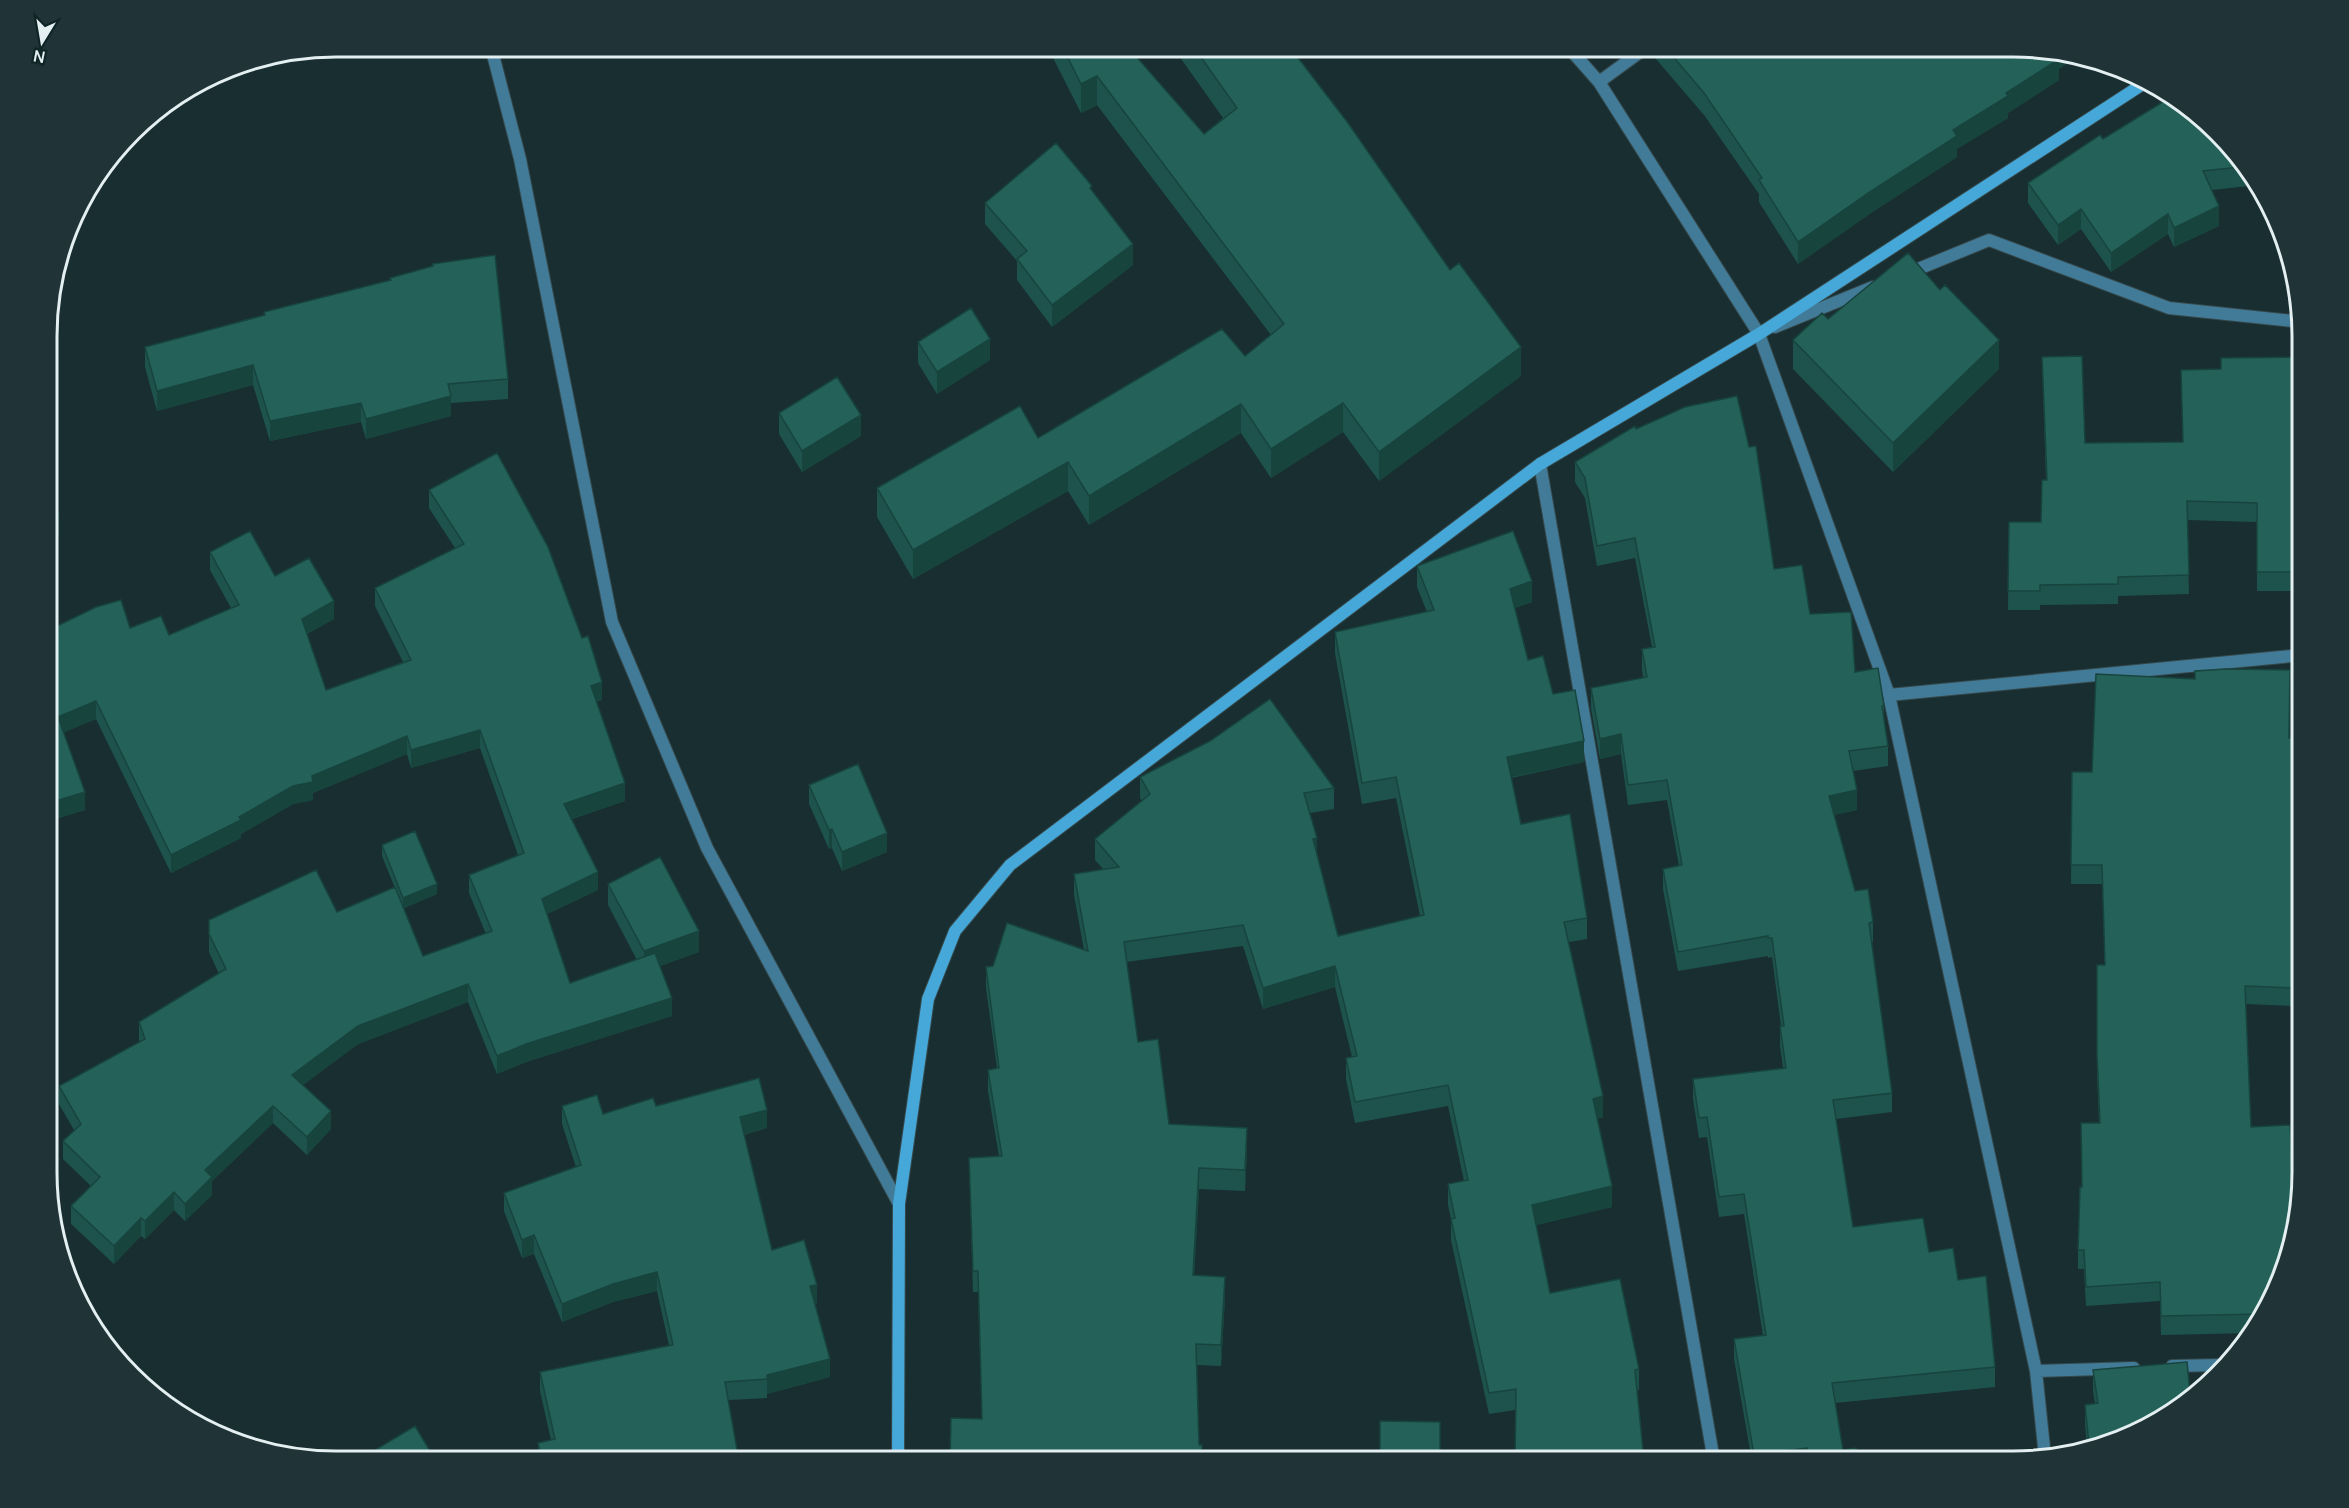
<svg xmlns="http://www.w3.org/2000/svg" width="2349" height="1508" viewBox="0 0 2349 1508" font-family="Manrope,sans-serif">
	<rect width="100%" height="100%" fill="#192e31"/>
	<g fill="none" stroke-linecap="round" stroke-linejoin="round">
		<defs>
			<path id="street" d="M491,47l29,112 92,463 95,226 192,356
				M1568,47l31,35 160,252 130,361 147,676 9,86
				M1599,82l48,-35
				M1906,274l83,-34 180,68 133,14
				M1775,327l98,-40
				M1540,464l174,997
				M1889,695l413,-40
				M2172,1366l48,-1
				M2036,1371l98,-3"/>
			<path id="secondary" d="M898,1461l1,-257 29,-205 27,-68 55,-66 530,-401 219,-130 387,-252"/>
		</defs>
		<!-- street casing -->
		<use href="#street" stroke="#35494c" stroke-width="14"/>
		<!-- secondary casing -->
		<use href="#secondary" stroke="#35494c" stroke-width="14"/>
		<!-- street -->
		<use href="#street" stroke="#427b98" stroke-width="12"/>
		<!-- secondary -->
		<use href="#secondary" stroke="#46a8d8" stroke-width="12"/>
	</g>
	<!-- wall -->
	<path fill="#1e534d" d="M1047,46h80l77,88 19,-16 -51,-72h117l232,330 -142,105 -36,-49 -72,46 -30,-45 -152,92 -21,-34 -155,88 -36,-62v-29l161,-50 207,-82 26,-21 -174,-230 -16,8z
		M1656,46h358l62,11 -17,12v11l-51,33v5l-51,31v8l-86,56 -73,51 -39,-62v-8l-55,-79 -48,-56z
		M2174,95l84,90 -46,5 7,36 -45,21 -6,-13 -57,38 -30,-43 -23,16 -30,-42v-20l75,-44z
		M1092,191l41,74 -81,62 -35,-47v-19l-32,-37v-21z
		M264,312l244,67v20l-57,4v13l-85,23 -5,-17 -91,19 -17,-56 -96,26 -12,-44v-20l119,-32z
		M1828,319l171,50 -106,103 -100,-103v-29z
		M918,342l72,18 -53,34 -19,-31z
		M2042,357l43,86 98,-1 -2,-72 40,-1 81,-12v234h-45v-69l-70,-2 2,74 -71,2v8l-78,1v5h-32l1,-88h32l5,-42z
		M779,413l82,23 -59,36 -23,-38z
		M1636,429l138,140 36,45 45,58 29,34v14l4,26v20l-35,5 4,39 -23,5 21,76 18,31v20h-2l21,151v19l-56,7 17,108 76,25 29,28 37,87v20l-160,16 8,47 15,11h-106l-18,-102v-20l29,-3 -19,-122 -25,3 -12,-80 -8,1 -6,-39v-20l90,-11 -3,-22v-20h1l-9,-69 -4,1v-2l-90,15 -15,-82v-20l16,-3 -12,-66 -39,5 -7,-51 -21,5 -9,-51v-20l52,-10 -1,-9v-20l10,-2 -17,-89 -38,8 -12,-68 -10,-16v-20z
		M429,490l173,210 -6,2 29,99 -53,18 26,71 -51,24 23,69 67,-23 -29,-55v-21l91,68 -39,14 12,50 -146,46 -29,12 -29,-72 -110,42 -55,41 28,44 -24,26 -34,-32 -61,58v14l-27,26 -11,-11 -29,29 -4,-3 -27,28 -43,-40v-18l20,-20 -28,-27v-18l11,-11 -15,-26v-18l81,-44 -1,-2v-18l80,-48 -10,-22v-32l128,-8 58,-24 -13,-32v-11l55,49 -33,14 19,48 63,-22 -17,-41v-18l49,-20 -38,-107 -69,20 -4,-14 -94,39v7l-20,4 -52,30v4l-70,35 -75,-154 -32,13 21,78 -36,11v-191l81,-2 39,7 62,-27 -21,-38v-18l65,24 59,43 -27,15 19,56 77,-28 -28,-56v-18l80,-40 -26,-40z
		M1417,566l115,36 -17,6 13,52 25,34 31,68 -73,16 10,46 66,94v21l-18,3 34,175 -6,2 15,88 -76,18 14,68 89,76v21h-2l7,70 15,1h-144v-51l-26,4 -38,-174v-21l-3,-14v-21l16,-3 -16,-75 -93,17 -9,-44v-21l6,-1 -17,-70 -72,22 -20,-63 -117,16 12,80 31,82 78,25 -2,42 -46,-2 -5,86 31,23 -4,68 -24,-1 -215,54 -4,-127h-5l-4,-134 30,-2 -11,-65v-21l9,-2 -11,-80v-21l98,-17 -10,-55v-21l29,-5 -8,-9v-21l47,-38 -2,-3v-21l194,11v21l-24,4 7,41 21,82 82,-20 -24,-118 -34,6 -27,-151v-21l92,-20 -10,-25z
		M2289,738l8,19 -2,61h7v127h-5l-3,61 -49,-2 6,123 36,138 -33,68 -93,2 -1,-34 -74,5 -2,-37h-6v-19l4,-63 17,-64 -2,-49v-109h8l-3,-81h-31l1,-112h20z
		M809,785l78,67 -45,19 -10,-23 -3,1 -20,-45z
		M562,1106l41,8 53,-8 111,22 -23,7 28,115 45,53 -2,1 15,73 -63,17v4l-39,2 11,61h-201v-18l13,-3 -11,-49v-19l129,-27 -12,-54 -44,11 -51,20 -28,-68 -12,4 -18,-47v-18l72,-26 -14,-43z
		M2093,1370l65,53 -71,21 -2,-18v-21l10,-1 -2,-13z"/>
	<!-- shaded-wall -->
	<path fill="#18443e" d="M2054,53l22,4 -17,12v11l-51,33v5l-51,31v8l-86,56 -73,51v-22l155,-112z
		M1097,76v29l-16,8v-29z
		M2219,206v20l-45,21v-19z
		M2081,209v20l-23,16v-20z
		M2168,214v20l-57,38v-19z
		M1133,244v21l-81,62v-22z
		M990,339v21l-53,34v-22z
		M1999,340v29l-106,103v-29z
		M1521,347v29l-142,105v-29z
		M253,365v20l-96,26v-20z
		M451,396v20l-85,23v-20z
		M361,403v19l-91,19v-20z
		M1343,403v29l-72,46v-29z
		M1241,404v29l-152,92v-29z
		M861,415v21l-59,36v-21z
		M1068,462v29l-155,88v-29z
		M59,515v21l-10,4v-21z
		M1532,581v21l-22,8v-21z
		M334,601v18l-32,17v-17z
		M602,682v18l-11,4v-18z
		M96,701v18l-38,16v-18z
		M480,730v18l-69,20v-18z
		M1621,734v20l-21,5v-20z
		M407,736v18l-94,39v7l-20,4 -52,30v4l-70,35v-18l68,-38 73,-41z
		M1584,741v21l-77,16v-21z
		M625,783v18l-61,20v-17z
		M1857,790v20l-28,6v-20z
		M85,792v18l-36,11v-18z
		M832,829v19l-3,1v-19z
		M887,833v19l-45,19v-19z
		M1317,838v21l-4,-20z
		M598,872v18l-56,26v-17z
		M437,884v10l-34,14v-10z
		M2297,926v19l-3,61v-18z
		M699,931v21l-55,20v-21z
		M1335,966v21l-72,22v-21z
		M468,984v18l-110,42 -66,49v-18l66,-49z
		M672,998v18l-146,46 -29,12v-18l29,-12z
		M1603,1096v21l-10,3v-21z
		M273,1106v17l-61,58v14l-27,26v-17l20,-34z
		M767,1110v18l-27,8v-19z
		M331,1111v18l-24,26v-18z
		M1247,1128v21l-2,42v-21z
		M1199,1168v21l-6,107v-21z
		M1612,1186v21l-80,19v-21z
		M174,1192v18l-29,29v-18z
		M141,1218v18l-27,28v-18z
		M534,1235v19l-12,4v-18z
		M657,1272v19l-44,11 -51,20v-18l51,-20z
		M1225,1277v21l-4,68v-21z
		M817,1285v18l-7,2v-19z
		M830,1359v18l-63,17v-19z"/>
	<!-- building -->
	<path fill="#236159" stroke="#18443e" stroke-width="1.5" d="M1062,46h65l77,88 33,-26 -44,-62h96l59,77 102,147 9,-7 62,84 -142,105 -36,-49 -72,46 -30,-45 -152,92 -21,-34 -155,88 -36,-62 143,-82 18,32 184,-109 23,27 39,-32 -187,-248 -16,8z
		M1664,46h350l42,7 3,6 -53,34 2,3 -55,34 4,6 -86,55 -73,51 -39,-62 3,-2 -58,-85z
		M2174,95l67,72 -38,4 16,35 -45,22 -6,-14 -57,39 -30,-44 -23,16 -30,-42 72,-48 3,4z
		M1056,143l36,43 -2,2 43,56 -81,61 -35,-46 10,-8 -42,-48z
		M1908,253l32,37 5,-5 54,55 -106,103 -100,-103 29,-27 6,6z
		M495,255l13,124 -60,5 3,12 -85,23 -5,-16 -91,18 -17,-56 -96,26 -12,-44 120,-32 -1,-3 127,-32 -1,-2 43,-12 -1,-2z
		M971,308l19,31 -53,33 -19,-30z
		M2082,356l3,87 98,-1 -2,-72 40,-1v-11l81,-1v215h-45v-69l-70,-2 2,74 -71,2v7l-78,1v6h-32l1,-69h32l1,-42h5l-5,-123z
		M837,377l24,38 -59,36 -23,-38z
		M1737,396l12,51 7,-1 18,123 28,-4 8,49 41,-2 4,60 23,-4 6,38h-2l6,40 -39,5 8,39 -28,6 26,95 13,-2 5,33 -4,1 23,170 -59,7 20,127 70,-9 6,34 24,-4 5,32 28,-4 9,91 -163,16 11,67 13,-2 2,13h-48l-3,-13 -53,7 -20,-116 32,-4 -22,-141 -25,3 -12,-80 -8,1 -6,-39 93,-11 -6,-42h4l-12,-88h-4v-2l-90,16 -15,-83 19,-4 -15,-85 -39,5 -7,-51 -21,5 -9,-51 56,-11 -5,-28 13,-2 -20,-109 -38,8 -12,-68 -10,-16 60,-36 1,3 49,-22z
		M497,453l51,94 34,91 6,-2 14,46 -11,4 34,97 -61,21 34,68 -56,27 28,84 85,-30 17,45 -146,46 -29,12 -29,-72 -110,42 -66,49 39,36 -24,26 -34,-31 -68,64 7,7 -27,27 -11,-12 -29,29 -4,-3 -27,28 -43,-40 29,-29 -37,-36 18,-17 -22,-38 86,-47 -6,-17 87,-53 -17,-35v-14l107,-50 21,42 58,-25 28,69 69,-25 -23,-56 55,-22 -44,-123 -69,20 -4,-14 -95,40 1,6 -20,4 -54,31 2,3 -70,35 -75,-154 -38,16 27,75 -36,11v-173l47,-23 25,-7 9,28 31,-12 8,19 70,-30 -29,-53 40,-21 25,45 34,-18 25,43 -32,18 24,71 85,-30 -36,-72 89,-44 -35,-54z
		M49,486l10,29 -10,4z
		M1513,531l19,50 -22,8 18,71 15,-4 10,38 22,-4 9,51 -77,16 14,67 49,-10 17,104 -23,4 39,174 -10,3 19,87 -80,19 18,88 70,-14 19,90 -4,1 9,90 15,-1v2h-144l1,-72 -27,4 -38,-174 4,-1 -7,-34 20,-4 -20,-95 -93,17 -9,-44 11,-2 -22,-90 -72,22 -20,-63 -119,17 14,100 20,-3 11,85 78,4 -2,42 -46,-2 -6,107 32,2 -4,68 -25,-1 3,101h3v16h-252l1,-43 31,1 -4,-148h-5l-4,-113 33,-2 -14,-86 11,-2 -13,-101 7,-1 14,-43 81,28 -14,-77 45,-7 -24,-28 55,-45 -10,-17 70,-36 60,-42 64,89 -30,5 13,45 -4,1 25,97 86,-21 -28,-138 -34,6 -27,-151 99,-22 -17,-44z
		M2226,669l64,1 -1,68h8l-2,80h7v108h-5l-3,62 -49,-2 6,141 39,-2 2,32h9l1,34 -15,74 -24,49 -102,2 -1,-34 -74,5 -2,-37h-6l2,-63h2l-1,-64h19l-3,-68v-90h8l-3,-100h-31l1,-93h20l4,-98 99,5v-8z
		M858,764l29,69 -45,19 -10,-23 -3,1 -20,-45z
		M415,831l22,53 -34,14 -21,-53z
		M660,857l39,74 -55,20 -36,-67z
		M759,1078l8,32 -27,7 32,133 32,-10 13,45 -7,1 20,73 -63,16v4l-42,3 14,79h-197l-4,-18 17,-4 -15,-67 133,-27 -16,-73 -44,12 -51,20 -28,-69 -12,5 -18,-47 77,-28 -19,-59 35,-11 6,19 50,-16 3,8z
		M2187,1362l3,31 -32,30 -69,21 -4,-39 13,-2 -5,-33z
		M1380,1421l60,1v39h-77v-5h17z
		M415,1426l21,35h-97l14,-7 4,7z"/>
	<!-- crop -->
	<path d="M0 0H2349V1508H0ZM336 57H2013A279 279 0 0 1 2292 336V1172A279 279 0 0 1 2013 1451H336A279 279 0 0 1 57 1172V336A279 279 0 0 1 336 57Z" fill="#203437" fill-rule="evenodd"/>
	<path fill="none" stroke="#e3eff1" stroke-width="3" d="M336 57H2013A279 279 0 0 1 2292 336V1172A279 279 0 0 1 2013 1451H336A279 279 0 0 1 57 1172V336A279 279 0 0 1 336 57Z"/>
	<!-- north arrow -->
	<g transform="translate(42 42) rotate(191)" stroke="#0f2427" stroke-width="4.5" paint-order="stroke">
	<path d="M0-4.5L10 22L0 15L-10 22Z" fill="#e3eff1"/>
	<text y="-9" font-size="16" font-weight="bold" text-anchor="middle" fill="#e3eff1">N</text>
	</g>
</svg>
